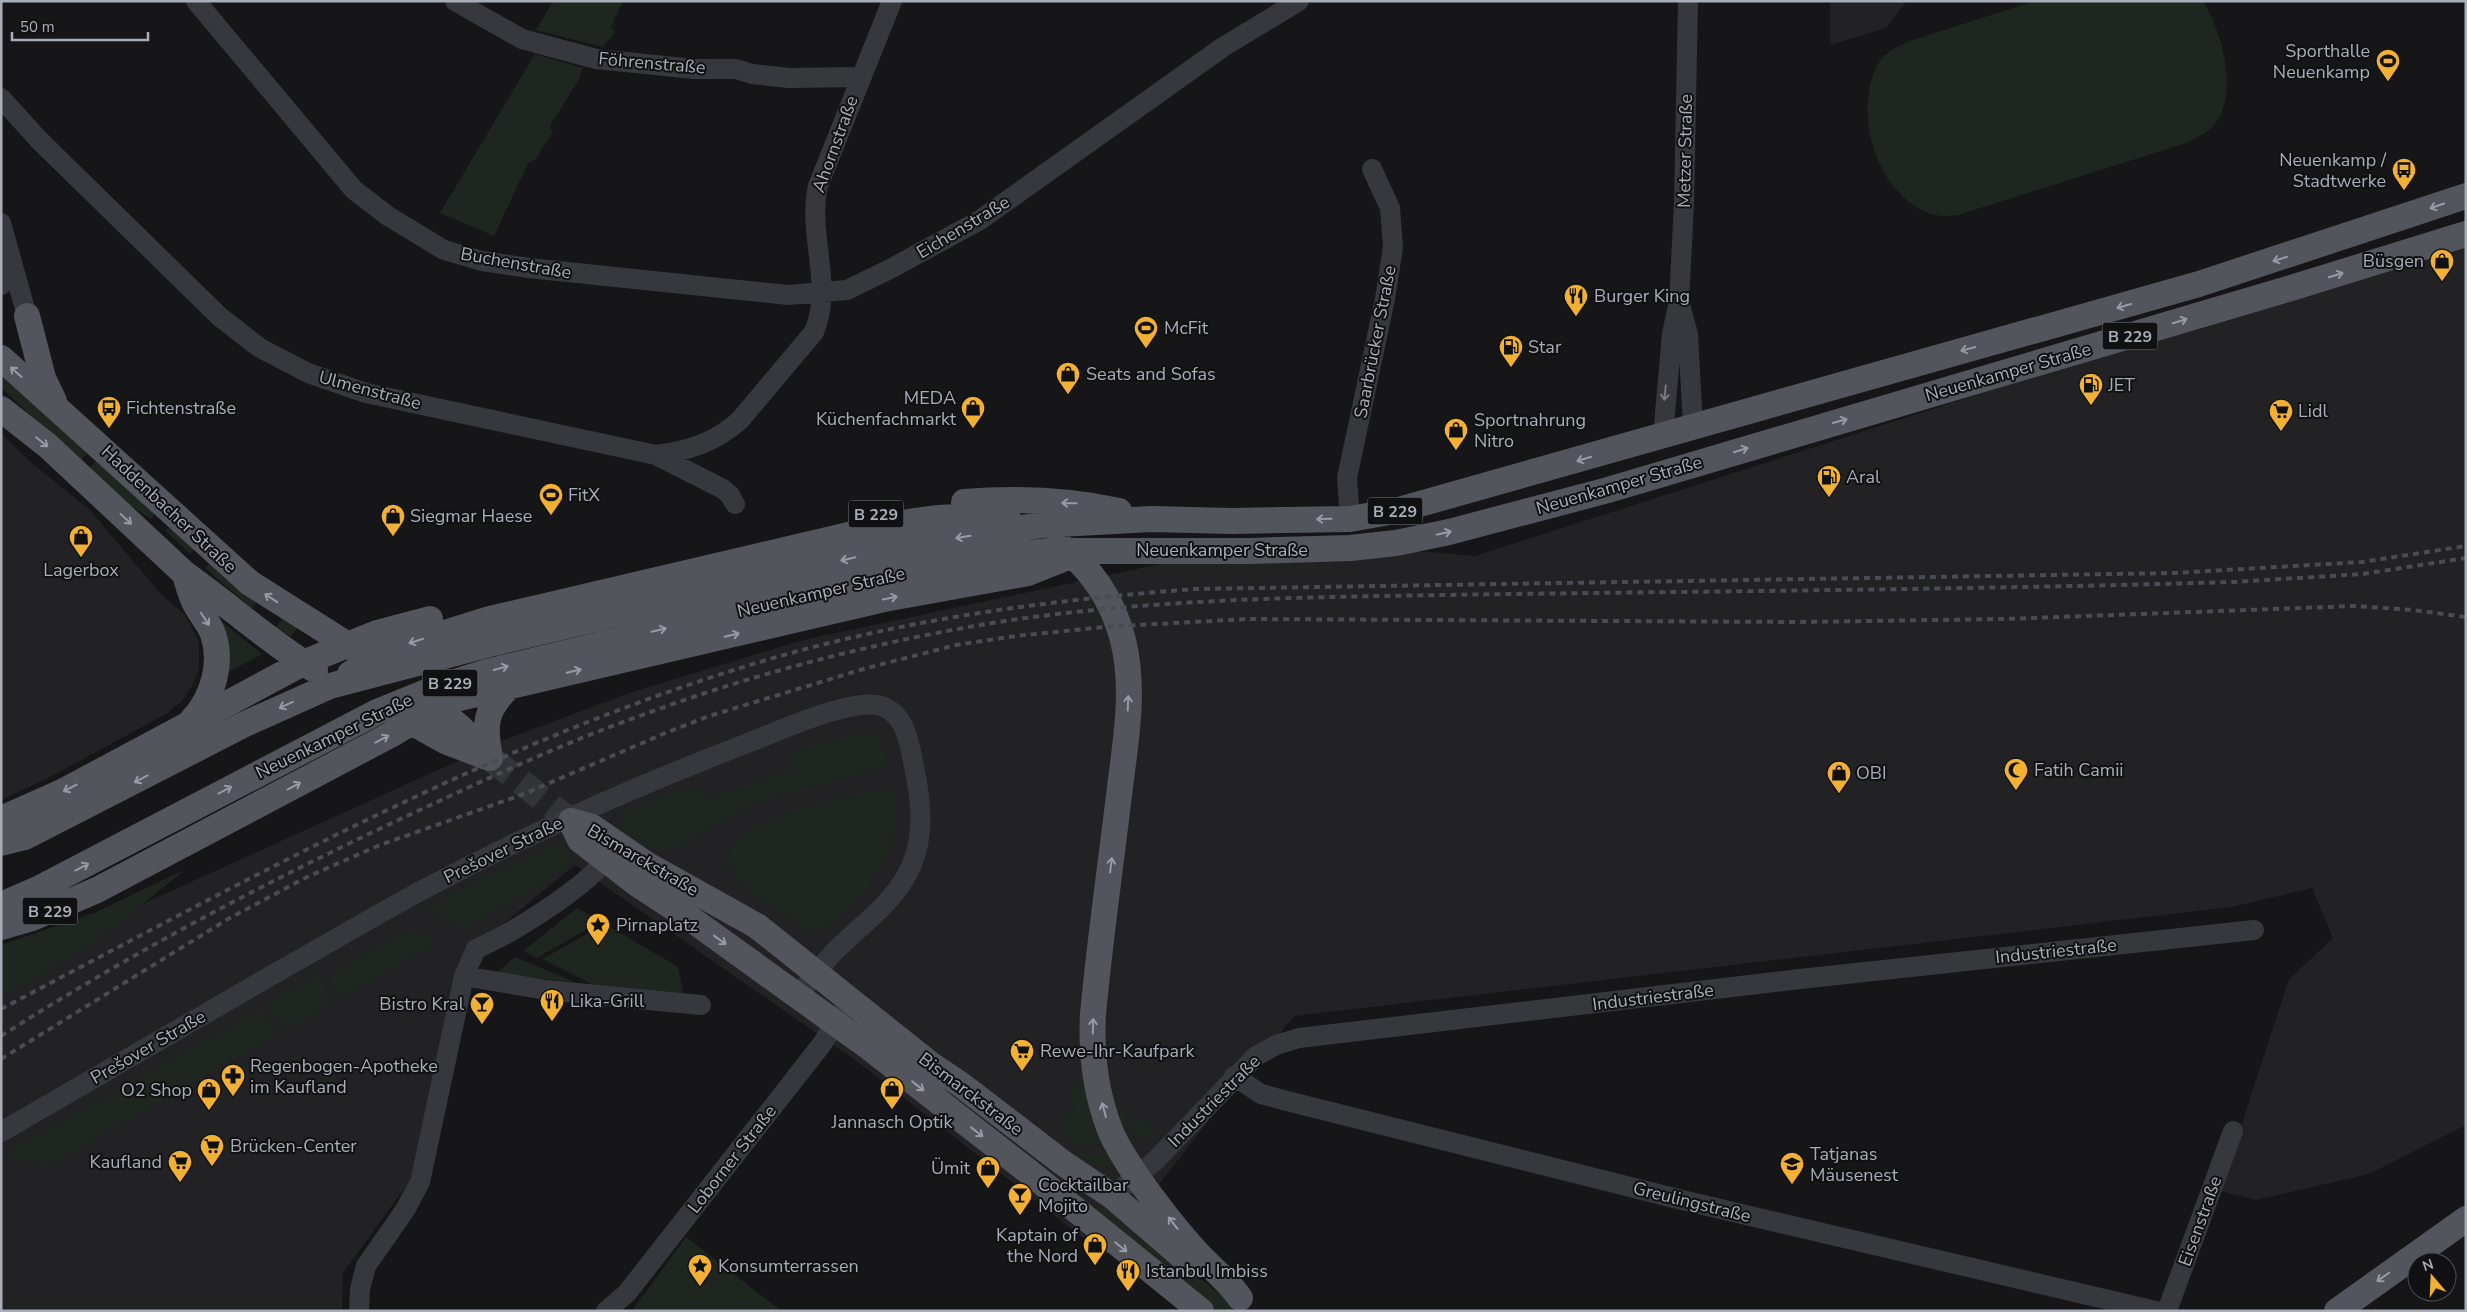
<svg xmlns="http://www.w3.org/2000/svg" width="2467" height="1312" viewBox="0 0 2467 1312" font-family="'Nunito Sans',sans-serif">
	<rect width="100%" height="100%" fill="#161618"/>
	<!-- built -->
	<path fill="#222225" d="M1830,1h77l-21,27 -56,17z
		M2466,238v887l-97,49 -113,26 -40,-10 23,-58 50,-153 44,-41 -21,-50 -81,19 -937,109 -93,114 -96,125 -243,-190 -287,-200 -98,80 -20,94 -48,143 -66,91 -1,38h-341v-367l84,-14 419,-190 128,-48 171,-52 475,-101 197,17z
		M1,433l32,31 57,46 70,83 25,22 14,27v27l-6,15 -11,17 -16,13 -120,65 -45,21z"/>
	<!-- green -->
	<path fill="#1e261f" d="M553,1h70l-12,26 4,5 -12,15 -67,-17z
		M2035,1h168c19,30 36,92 12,123 -7,9 -19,14 -29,19l-228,72c-10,1 -20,2 -30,-2 -52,-21 -75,-99 -51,-147 7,-14 20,-19 33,-25z
		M535,54l48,14 -4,11 -29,47 3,6 -18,28 -7,3 -34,73 -54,-23z
		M1,369l91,80 -13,13 -78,-75z
		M100,456l57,53 -6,10 -32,-21 -32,-28z
		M173,524l24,23 -7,7 -25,-24z
		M212,560l47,38 -7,11 -47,-41z
		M285,615l14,9 -8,13 -15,-10z
		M221,621l41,33 -39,21z
		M863,732l16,4 4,7 5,22 -127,37 -37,17 -45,29 -10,2 -23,-4 -28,-20 6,-4 -4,-6c19,-19 55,-23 79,-31l13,14 82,-31 -2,-17z
		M894,790c1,19 2,40 -4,58 -12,34 -43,63 -72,84h-9l-74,-51 -1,-9 -6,-7c1,-7 2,-17 6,-22 27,-32 119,-51 160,-53z
		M561,842c9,9 13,19 4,28l-100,58 -39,-17 14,-8 8,-8z
		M186,869l-78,63 -67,43 -40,21v-51l93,-32z
		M577,908l24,13 -64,37 -14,-7z
		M605,924l73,43 6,30 -88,-11 -54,-27z
		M409,929l29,13 -97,56 -13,-22z
		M515,957l62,26 -81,-10z
		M318,973l16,29 -51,29 -17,-28z
		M261,1008l16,27 -233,133 -35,-11 -2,-4z
		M1086,1072l21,70c-18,6 -28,5 -44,-6l-2,-13 15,-17 -2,-3 3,-5 -5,4 -5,-4z
		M1110,1081l6,17 14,25 12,-5 15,14 -9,4 -10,1 -14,-9 -5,3z
		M1110,1150l6,16c-16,4 -32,-3 -44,-13h25z
		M1112,1209l127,100 -22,2 -15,-11 -106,-90z
		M686,1237l93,72 2,2h-149z"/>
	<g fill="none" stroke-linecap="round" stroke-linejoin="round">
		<!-- major-tunnel -->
		<path stroke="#333438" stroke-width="26" stroke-dasharray="26 13" stroke-linecap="butt" d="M490,758l81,63"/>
		<!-- minor -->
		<path stroke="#37383d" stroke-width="20" d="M196,1l158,189 34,26 56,34 38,11 47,7 259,27 59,-5 45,-22 88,-48 243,-173 76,-46
			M455,1l67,38 74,20 98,10h42l16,5 37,4 71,-1
			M1,98l38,42 181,177 40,31 48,25 58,20 290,62 67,34 7,6 5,9
			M1,223l26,93
			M1,285l8,-29
			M1680,305l8,29 5,93
			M1663,436l9,-102 7,-33 5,-97 4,-203
			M656,455c32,-4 60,-13 84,-35l74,-88c20,-47 -7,-98 4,-146l74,-185
			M1350,519l-3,-41 38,-179 8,-52 -3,-39 -18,-39
			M464,976l82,14 155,15
			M1234,1076l27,18 30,8 387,97 478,112
			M1,1132c93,-54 185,-107 278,-161 50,-28 100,-58 151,-85 104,-55 213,-103 323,-145 28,-11 101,-44 128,-35 25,8 29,39 33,61 8,37 12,76 -9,111 -17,29 -45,48 -69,72 -14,14 -26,30 -38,46
			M1112,1196l43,-35 101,-105 20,-11 23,-7 501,-59 454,-49
			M359,1311l1,-22 6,-23 39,-56 15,-28 44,-206 12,-27c37,-16 104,-58 130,-89
			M606,1311l21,-18 195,-249 21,-33
			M2167,1311l66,-180"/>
		<!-- major -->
		<path stroke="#53555c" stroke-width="26" d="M27,316l16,62 11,23
			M1,358l249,225 109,69
			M1,409l47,37 137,128c44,31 84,68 130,96
			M964,502c51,-4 105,-2 155,9
			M1059,545c33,23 54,57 64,95 12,49 3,99 -3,147 -9,76 -20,151 -27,227 -2,38 3,80 17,116 15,36 64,98 91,127 14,14 28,25 39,41
			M185,574c3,11 6,24 12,33 5,9 12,16 16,27 10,29 0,64 -21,86
			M350,674l34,-22 106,-33 393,-92c42,-9 85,-15 127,-5
			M423,697l37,30 30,31
			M400,716l45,25 39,15
			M490,758c-6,-32 -6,-48 19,-71
			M1,819l61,-27 241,-129 74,-30 53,-14
			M571,821l21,6 54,37 111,62 173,138 30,20 103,79 49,33 80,69
			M571,821l9,19 56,43 55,36 179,129 159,124 172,139
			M1,843l24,-6 220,-113 85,-38 164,-43 349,-83 52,-12 146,-23 110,-6 81,2 118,-2 45,-8 804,-227 267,-88
			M1,905l37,-16 339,-177 59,-24 51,-16 410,-99 82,-15 70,-7h200l101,-3 46,-5 53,-11 159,-42 683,-202 175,-54
			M1,927l31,-9 65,-28 297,-157 42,-26 15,-7 433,-101 144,-26 40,-16
			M2337,1311l129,-92"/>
		<!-- rail -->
		<path stroke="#4a4c52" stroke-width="4" stroke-dasharray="6 5" stroke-linecap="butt" d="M1,1009c246,-129 492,-267 759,-347 143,-43 288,-62 436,-73l978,-16 188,-11 104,-16
			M1,1036c135,-86 276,-160 421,-227 71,-33 142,-66 215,-92 112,-42 231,-73 349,-93 173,-28 349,-27 524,-30 241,-3 482,-5 723,-12l130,-8 103,-16
			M1,1059l227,-140 79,-42 73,-32 144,-51 139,-60 46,-18 158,-48 89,-23 60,-9 88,-9 142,-8 551,3 208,-3 350,-13 58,4 53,7"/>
	</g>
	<!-- one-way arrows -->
	<defs><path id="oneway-shaft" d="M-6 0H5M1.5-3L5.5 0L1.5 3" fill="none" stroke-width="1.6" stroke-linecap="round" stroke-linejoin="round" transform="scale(1.25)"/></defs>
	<g stroke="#979ba6">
		<use href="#oneway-shaft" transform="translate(2437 206) rotate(161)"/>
		<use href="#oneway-shaft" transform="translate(2280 259) rotate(162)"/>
		<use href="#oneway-shaft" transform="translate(2336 275) rotate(-17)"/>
		<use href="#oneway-shaft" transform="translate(2124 306) rotate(164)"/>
		<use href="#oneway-shaft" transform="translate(2180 321) rotate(-17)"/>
		<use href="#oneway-shaft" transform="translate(1968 349) rotate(165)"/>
		<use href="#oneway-shaft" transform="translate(16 372) rotate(-138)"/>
		<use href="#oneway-shaft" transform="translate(1840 421) rotate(-16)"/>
		<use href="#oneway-shaft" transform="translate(42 442) rotate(39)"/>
		<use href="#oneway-shaft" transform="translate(1741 450) rotate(-17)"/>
		<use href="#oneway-shaft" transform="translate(1584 459) rotate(163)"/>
		<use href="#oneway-shaft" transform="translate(1069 503) rotate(-179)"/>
		<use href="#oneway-shaft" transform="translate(126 519) rotate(43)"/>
		<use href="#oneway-shaft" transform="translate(1324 519) rotate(179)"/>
		<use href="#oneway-shaft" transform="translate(1444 533) rotate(-13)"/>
		<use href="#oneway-shaft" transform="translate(963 537) rotate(171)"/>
		<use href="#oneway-shaft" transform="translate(848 559) rotate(167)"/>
		<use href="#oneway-shaft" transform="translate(271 598) rotate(-146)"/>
		<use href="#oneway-shaft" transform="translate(890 598) rotate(-12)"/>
		<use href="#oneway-shaft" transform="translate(205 619) rotate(56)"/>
		<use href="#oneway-shaft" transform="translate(659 630) rotate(-14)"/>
		<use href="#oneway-shaft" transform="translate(732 635) rotate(-13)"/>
		<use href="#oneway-shaft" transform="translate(416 641) rotate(162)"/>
		<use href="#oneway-shaft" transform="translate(501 668) rotate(-15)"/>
		<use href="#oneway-shaft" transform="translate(574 671) rotate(-14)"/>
		<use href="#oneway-shaft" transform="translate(1128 703) rotate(-88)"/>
		<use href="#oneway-shaft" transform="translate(286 705) rotate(155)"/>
		<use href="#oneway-shaft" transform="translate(382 739) rotate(-28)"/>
		<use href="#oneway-shaft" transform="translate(141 779) rotate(152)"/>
		<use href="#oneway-shaft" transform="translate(294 786) rotate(-28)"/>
		<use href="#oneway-shaft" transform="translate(70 788) rotate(153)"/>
		<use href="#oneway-shaft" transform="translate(225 790) rotate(-28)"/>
		<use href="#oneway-shaft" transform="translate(1111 865) rotate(-83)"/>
		<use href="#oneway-shaft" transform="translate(82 867) rotate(-28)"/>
		<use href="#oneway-shaft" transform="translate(720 940) rotate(36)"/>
		<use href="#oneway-shaft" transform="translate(1093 1026) rotate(-88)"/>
		<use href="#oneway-shaft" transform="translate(918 1086) rotate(38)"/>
		<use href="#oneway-shaft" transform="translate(1104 1110) rotate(-105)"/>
		<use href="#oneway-shaft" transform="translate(977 1132) rotate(38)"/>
		<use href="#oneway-shaft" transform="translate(1173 1223) rotate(-128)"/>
		<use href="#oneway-shaft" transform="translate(1121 1247) rotate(39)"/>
		<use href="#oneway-shaft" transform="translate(2383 1277) rotate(145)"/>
	</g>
	<use stroke="#757881" href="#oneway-shaft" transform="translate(1665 393) rotate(96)"/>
	<!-- icons -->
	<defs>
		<symbol id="stadium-pin" viewBox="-11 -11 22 30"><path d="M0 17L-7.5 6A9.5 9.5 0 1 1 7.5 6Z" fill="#f2b134" stroke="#111113"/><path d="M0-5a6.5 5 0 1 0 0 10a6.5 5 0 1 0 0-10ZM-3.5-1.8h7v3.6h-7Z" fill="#111"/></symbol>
		<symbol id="bus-pin" viewBox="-11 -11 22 30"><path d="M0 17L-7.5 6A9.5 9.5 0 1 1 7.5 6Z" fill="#f2b134" stroke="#111113"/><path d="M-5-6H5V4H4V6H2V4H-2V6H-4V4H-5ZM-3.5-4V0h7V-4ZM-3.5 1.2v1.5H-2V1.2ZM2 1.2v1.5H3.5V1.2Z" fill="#111"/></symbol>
		<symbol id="shop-pin" viewBox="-11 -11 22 30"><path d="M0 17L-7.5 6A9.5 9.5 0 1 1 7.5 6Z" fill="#f2b134" stroke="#111113"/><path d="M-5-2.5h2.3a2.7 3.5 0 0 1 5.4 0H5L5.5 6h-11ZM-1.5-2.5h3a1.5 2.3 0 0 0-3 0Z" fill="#111"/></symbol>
		<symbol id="restaurant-pin" viewBox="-11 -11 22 30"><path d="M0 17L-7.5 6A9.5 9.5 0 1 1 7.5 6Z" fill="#f2b134" stroke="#111113"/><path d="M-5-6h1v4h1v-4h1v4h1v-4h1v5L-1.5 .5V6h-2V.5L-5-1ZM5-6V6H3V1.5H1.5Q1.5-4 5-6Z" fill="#111"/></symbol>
		<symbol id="fuel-pin" viewBox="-11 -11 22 30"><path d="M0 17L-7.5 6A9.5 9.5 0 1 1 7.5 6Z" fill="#f2b134" stroke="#111113"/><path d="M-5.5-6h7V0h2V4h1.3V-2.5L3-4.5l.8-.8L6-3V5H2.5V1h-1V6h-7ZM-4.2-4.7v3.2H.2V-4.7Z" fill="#111"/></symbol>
		<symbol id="supermarket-pin" viewBox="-11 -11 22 30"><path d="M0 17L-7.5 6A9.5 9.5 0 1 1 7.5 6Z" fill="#f2b134" stroke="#111113"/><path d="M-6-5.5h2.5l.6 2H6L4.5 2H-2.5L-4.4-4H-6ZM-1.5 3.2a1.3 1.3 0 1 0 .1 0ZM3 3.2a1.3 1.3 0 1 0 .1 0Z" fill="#111"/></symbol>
		<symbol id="mosque-pin" viewBox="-11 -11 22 30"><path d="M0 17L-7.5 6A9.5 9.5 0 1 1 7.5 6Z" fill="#f2b134" stroke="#111113"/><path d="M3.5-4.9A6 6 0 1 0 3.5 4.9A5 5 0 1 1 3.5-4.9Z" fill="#111"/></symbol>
		<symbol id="sight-pin" viewBox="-11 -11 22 30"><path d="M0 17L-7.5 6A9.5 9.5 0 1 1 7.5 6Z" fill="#f2b134" stroke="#111113"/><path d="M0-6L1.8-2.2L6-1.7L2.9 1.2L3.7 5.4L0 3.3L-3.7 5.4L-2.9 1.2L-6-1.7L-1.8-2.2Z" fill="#111"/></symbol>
		<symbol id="bar-pin" viewBox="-11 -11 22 30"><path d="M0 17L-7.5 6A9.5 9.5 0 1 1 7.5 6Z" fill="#f2b134" stroke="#111113"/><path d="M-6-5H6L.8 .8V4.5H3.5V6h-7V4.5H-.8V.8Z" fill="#111"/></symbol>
		<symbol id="pharmacy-pin" viewBox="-11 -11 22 30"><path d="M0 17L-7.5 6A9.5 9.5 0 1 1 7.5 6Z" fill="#f2b134" stroke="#111113"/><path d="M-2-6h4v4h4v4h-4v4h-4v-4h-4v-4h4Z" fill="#111"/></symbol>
		<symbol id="school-pin" viewBox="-11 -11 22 30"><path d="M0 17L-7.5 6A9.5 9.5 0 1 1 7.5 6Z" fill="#f2b134" stroke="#111113"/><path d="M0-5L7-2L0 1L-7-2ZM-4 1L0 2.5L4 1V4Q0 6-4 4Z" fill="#111"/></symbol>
	</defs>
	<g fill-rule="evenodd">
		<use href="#stadium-pin" x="2374" y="47" width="28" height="38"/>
		<use href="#bus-pin" x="2390" y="156" width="28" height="38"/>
		<use href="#shop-pin" x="2428" y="247" width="28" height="38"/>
		<use href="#restaurant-pin" x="1562" y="282" width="28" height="38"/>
		<use href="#stadium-pin" x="1132" y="314" width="28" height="38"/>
		<use href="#fuel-pin" x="1497" y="333" width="28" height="38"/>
		<use href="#shop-pin" x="1054" y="360" width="28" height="38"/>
		<use href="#fuel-pin" x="2077" y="371" width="28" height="38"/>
		<use href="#bus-pin" x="95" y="394" width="28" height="38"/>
		<use href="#shop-pin" x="959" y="394" width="28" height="38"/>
		<use href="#supermarket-pin" x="2267" y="397" width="28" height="38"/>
		<use href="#shop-pin" x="1442" y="416" width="28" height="38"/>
		<use href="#fuel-pin" x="1815" y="463" width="28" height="38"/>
		<use href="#stadium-pin" x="537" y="481" width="28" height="38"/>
		<use href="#shop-pin" x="379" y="502" width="28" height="38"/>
		<use href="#shop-pin" x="67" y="523" width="28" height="38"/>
		<use href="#mosque-pin" x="2002" y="756" width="28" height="38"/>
		<use href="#shop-pin" x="1825" y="759" width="28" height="38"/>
		<use href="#sight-pin" x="584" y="911" width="28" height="38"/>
		<use href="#restaurant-pin" x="538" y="987" width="28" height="38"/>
		<use href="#bar-pin" x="468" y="990" width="28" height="38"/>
		<use href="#supermarket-pin" x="1008" y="1037" width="28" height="38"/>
		<use href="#pharmacy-pin" x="219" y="1062" width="28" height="38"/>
		<use href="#shop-pin" x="878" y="1075" width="28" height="38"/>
		<use href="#shop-pin" x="195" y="1076" width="28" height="38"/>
		<use href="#supermarket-pin" x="198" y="1132" width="28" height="38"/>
		<use href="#supermarket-pin" x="166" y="1148" width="28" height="38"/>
		<use href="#school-pin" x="1778" y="1150" width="28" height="38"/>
		<use href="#shop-pin" x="974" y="1154" width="28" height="38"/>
		<use href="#bar-pin" x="1006" y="1181" width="28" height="38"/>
		<use href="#shop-pin" x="1081" y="1231" width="28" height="38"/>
		<use href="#sight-pin" x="686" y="1252" width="28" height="38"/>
		<use href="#restaurant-pin" x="1114" y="1257" width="28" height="38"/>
	</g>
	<g text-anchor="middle" stroke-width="4" stroke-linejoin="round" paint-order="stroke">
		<!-- shield labels -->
		<g fill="#111113" stroke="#7b7e86" stroke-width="1">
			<rect x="2102.5" y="322.5" width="55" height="27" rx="4"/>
			<rect x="1367.5" y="497.5" width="55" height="27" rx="4"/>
			<rect x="848.5" y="500.5" width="55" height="27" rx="4"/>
			<rect x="422.5" y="669.5" width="55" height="27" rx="4"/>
			<rect x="22.5" y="897.5" width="55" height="27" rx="4"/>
		</g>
		<g font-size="16" font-weight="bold" fill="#a8adb8">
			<text x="2130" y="342">B 229</text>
			<text x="1395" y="517">B 229</text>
			<text x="876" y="520">B 229</text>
			<text x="450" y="689">B 229</text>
			<text x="50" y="917">B 229</text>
		</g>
		<!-- poi labels -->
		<g font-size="18" fill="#a8adb8" stroke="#111113" text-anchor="start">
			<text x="2370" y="57" text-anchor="end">Sporthalle<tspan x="2370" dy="21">Neuenkamp</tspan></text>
			<text x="2386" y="166" text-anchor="end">Neuenkamp /<tspan x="2386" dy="21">Stadtwerke</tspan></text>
			<text x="2424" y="267" text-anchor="end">Büsgen</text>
			<text x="1594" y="302">Burger King</text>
			<text x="1164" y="334">McFit</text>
			<text x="1528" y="353">Star</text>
			<text x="1086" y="380">Seats and Sofas</text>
			<text x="2108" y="391">JET</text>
			<text x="956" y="404" text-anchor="end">MEDA<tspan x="956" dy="21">Küchenfachmarkt</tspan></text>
			<text x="126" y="414">Fichtenstraße</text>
			<text x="2298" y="417">Lidl</text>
			<text x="1474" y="426">Sportnahrung<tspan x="1474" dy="21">Nitro</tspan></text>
			<text x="1846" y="483">Aral</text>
			<text x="568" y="501">FitX</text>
			<text x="410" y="522">Siegmar Haese</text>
			<text x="81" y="576" text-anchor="middle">Lagerbox</text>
			<text x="2034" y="776">Fatih Camii</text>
			<text x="1856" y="779">OBI</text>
			<text x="616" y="931">Pirnaplatz</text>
			<text x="570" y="1007">Lika-Grill</text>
			<text x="464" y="1010" text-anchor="end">Bistro Kral</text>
			<text x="1040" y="1057">Rewe-Ihr-Kaufpark</text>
			<text x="250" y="1072">Regenbogen-Apotheke<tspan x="250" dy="21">im Kaufland</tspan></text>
			<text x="192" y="1096" text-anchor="end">O2 Shop</text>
			<text x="892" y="1128" text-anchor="middle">Jannasch Optik</text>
			<text x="230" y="1152">Brücken-Center</text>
			<text x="1810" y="1160">Tatjanas<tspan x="1810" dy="21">Mäusenest</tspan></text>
			<text x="162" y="1168" text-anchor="end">Kaufland</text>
			<text x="970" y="1174" text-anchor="end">Ümit</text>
			<text x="1038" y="1191">Cocktailbar<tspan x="1038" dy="21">Mojito</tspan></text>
			<text x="1078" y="1241" text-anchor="end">Kaptain of<tspan x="1078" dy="21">the Nord</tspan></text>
			<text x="718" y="1272">Konsumterrassen</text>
			<text x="1146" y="1277">Istanbul Imbiss</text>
		</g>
		<!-- street labels -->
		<g font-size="18" fill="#a8adb8" stroke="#111113">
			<text transform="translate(652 63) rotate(5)" y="6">Föhrenstraße</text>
			<text transform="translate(835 144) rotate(-70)" y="6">Ahornstraße</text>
			<text transform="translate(1685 151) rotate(-89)" y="6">Metzer Straße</text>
			<text transform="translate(963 227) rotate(-31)" y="6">Eichenstraße</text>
			<text transform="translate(516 263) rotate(10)" y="6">Buchenstraße</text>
			<text transform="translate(1375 342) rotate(-79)" y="6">Saarbrücker Straße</text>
			<text transform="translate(2008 372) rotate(-16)" y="6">Neuenkamper Straße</text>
			<text transform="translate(370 390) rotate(15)" y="6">Ulmenstraße</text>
			<text transform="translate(1619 485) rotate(-16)" y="6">Neuenkamper Straße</text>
			<text transform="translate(169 509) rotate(43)" y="6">Haddenbacher Straße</text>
			<text x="1222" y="556">Neuenkamper Straße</text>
			<text transform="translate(821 592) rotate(-13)" y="6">Neuenkamper Straße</text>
			<text transform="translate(334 736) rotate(-26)" y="6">Neuenkamper Straße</text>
			<text transform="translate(503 850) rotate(-26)" y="6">Prešover Straße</text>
			<text transform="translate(643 860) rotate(30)" y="6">Bismarckstraße</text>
			<text transform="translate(2056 951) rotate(-6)" y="6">Industriestraße</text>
			<text transform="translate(1653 997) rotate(-7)" y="6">Industriestraße</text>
			<text transform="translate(148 1047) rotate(-30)" y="6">Prešover Straße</text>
			<text transform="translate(971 1094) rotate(37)" y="6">Bismarckstraße</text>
			<text transform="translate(1214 1101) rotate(-45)" y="6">Industriestraße</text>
			<text transform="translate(732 1159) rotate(-52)" y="6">Loborner Straße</text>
			<text transform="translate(1692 1202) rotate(14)" y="6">Greulingstraße</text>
			<text transform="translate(2200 1221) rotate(-70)" y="6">Eisenstraße</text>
		</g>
	</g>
	<!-- border -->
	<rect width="2467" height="1312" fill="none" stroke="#a8adb8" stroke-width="5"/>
	<!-- north arrow -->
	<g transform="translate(2432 1277) rotate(341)"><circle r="24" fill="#111113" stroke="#4d4f55"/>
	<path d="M0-4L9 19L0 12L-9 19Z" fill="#f2b134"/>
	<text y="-8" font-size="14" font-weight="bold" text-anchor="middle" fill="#a8adb8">N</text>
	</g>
	<!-- scale -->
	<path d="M12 32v8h136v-8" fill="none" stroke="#a8adb8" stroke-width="2.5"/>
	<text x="20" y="32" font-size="15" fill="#a8adb8" stroke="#111113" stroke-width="4" paint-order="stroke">50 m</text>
</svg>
